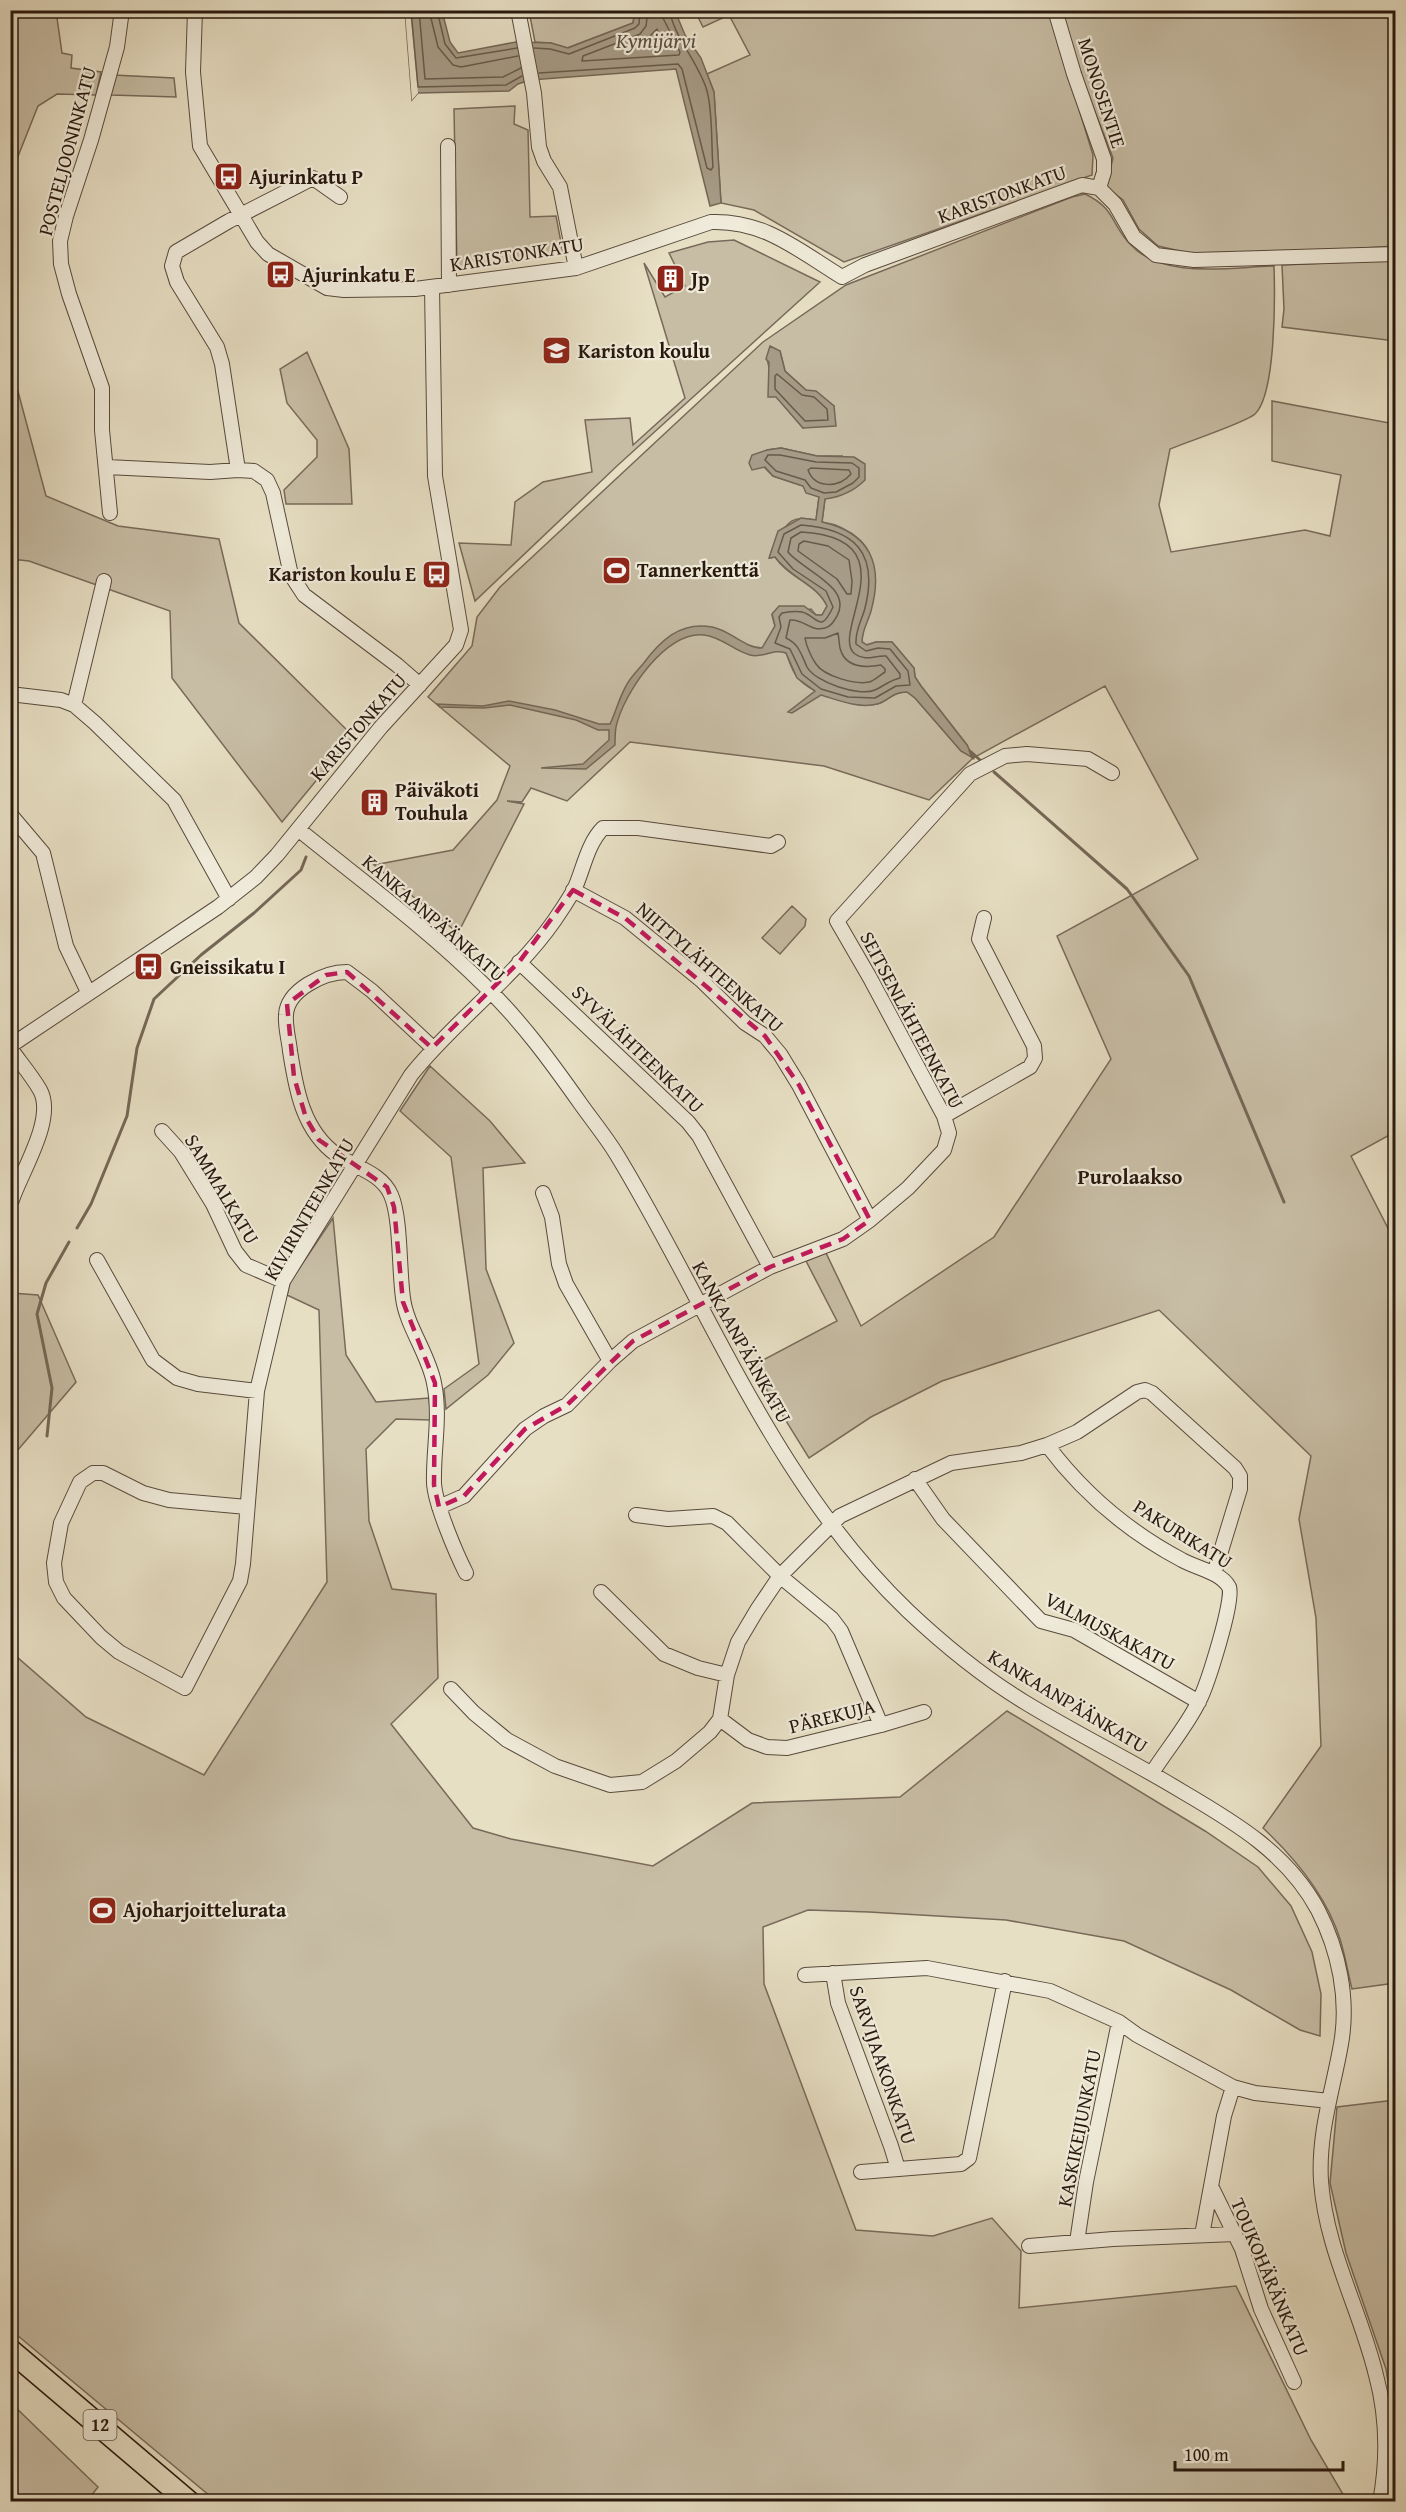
<svg xmlns="http://www.w3.org/2000/svg" width="1406" height="2512" viewBox="0 0 1406 2512" font-family="'Gentium Book Plus',serif">
	<rect width="100%" height="100%" fill="#e7dfc4"/>
	<filter id="stains"><feTurbulence type="fractalNoise" baseFrequency=".00333" numOctaves="4"/><feColorMatrix values="0 0 0 0 .2 0 0 0 0 .09 0 0 0 0 .02 0 0 0 .5 -.17"/></filter>
	<radialGradient id="worn" r=".72"><stop offset=".6" stop-color="#630" stop-opacity="0"/><stop offset="1" stop-color="#630" stop-opacity=".3"/></radialGradient>
	<!-- green -->
	<path fill="#c7bda5" stroke="#786a5a" stroke-width="1.5" fill-rule="evenodd" d="M11,10l45,1 6,42 10,2 -1,13 30,4 -5,23 -39,-1 -19,12 -27,68z
		M529,11h106l-2,12 -66,25 -16,-5 -16,-1z
		M695,11h354l44,144 -1,20 -248,87 -90,-52 -33,-7 -7,-111 -7,-18 43,-19 -21,-40 -26,12z
		M1062,11h333v235l-76,5 -130,2 -31,-7 -19,-17 -16,-29 -17,-13 7,-29 -30,-77z
		M113,75l61,3 2,19 -65,-2z
		M515,106l-1,18 14,6 2,87 26,-1 7,37 -106,16 -3,-160z
		M1085,194c30,14 26,30 45,50 32,36 100,23 144,22 1,30 2,128 -19,148 -8,8 -71,29 -85,35l-11,56 12,47 134,-22 25,6 11,-61 -69,-14v-60l123,23v708l-44,24 44,86v741l-43,6c-4,-16 -7,-34 -12,-50 -14,-44 -44,-80 -77,-111l58,-82 -5,-128 -17,-99 12,-63 -152,-146 -217,71 -71,36 -62,41 -57,-92 85,-45 -31,-60 20,-8 35,73 133,-89 117,-178 -54,-123 141,-77 -93,-173 -132,72 -44,42 -105,-34 -194,-24 -63,59 -36,-13 -9,14 -15,-1 17,3 -66,129 -84,-68 79,-15 44,-50 13,-34 -82,-69 44,-51 5,-29 23,-30 263,-245 83,-57 226,-88zM780,351l5,20 21,19 28,16 -31,22 -27,-32 -9,-37 2,-4zM781,448l36,8h25l-17,42 -3,24c14,2 27,8 38,18 29,29 3,68 2,102l4,3 10,-3h16l22,26 1,9 6,9 46,59 5,12 -11,-6 -46,-53 -8,-6c-16,0 -18,9 -30,12 -19,5 -66,-10 -79,-26 -6,-6 -9,-18 -12,-25l-7,-3 -10,-10 6,-14 -3,-11 39,-6 5,6h6l5,-9c-10,-22 -38,-28 -52,-49l-5,1c0,-9 14,-32 22,-37 7,-4 16,-2 24,-1l3,-23 -16,-11 -30,-10 -9,-9 3,-17z
		M734,240l86,42 -202,183 -143,136 -16,-58 52,2 4,-43 28,-20 49,-10 -7,-52 45,-2 3,27 52,-47 -41,-135 21,34 20,-11 -16,-33 39,-11z
		M1395,260v81l-113,-14 2,-18 -2,-44z
		M10,347l6,37 30,112 72,30 101,13 20,84 114,113 -71,86 -110,-144 -2,-67 -141,-50 -18,-2z
		M307,352l42,97 3,55h-66l-2,-14 33,-33v-17l-30,-37 -7,-34z
		M792,906l14,13 -1,7 -25,28 -18,-16z
		M430,1066l60,55 35,42 -42,5 3,101 28,74 -26,32 -42,34 -2,-20 35,-25 -28,-207 -51,-46z
		M333,1218l13,137 30,47 53,-4 2,22 -35,-1 -30,30 3,72 23,68 44,5 2,84 -47,46 82,104 38,11 142,27 99,-63 148,-6 107,-86 198,120 53,36 33,39 21,46 9,42 -1,42 -20,-6 -69,-40 -107,-49 -118,-21 -137,-8 -61,-2 -45,17 1,57 92,246 77,6 59,-18 29,33 -2,57 217,-22 75,154 36,61h-1131l-205,-171 -1,-679 76,66 118,58 123,-193 -8,-272 -32,-15 3,-13z
		M11,1293l27,2 38,87 -65,76z
		M1395,2100h1l-1,353 -1,-31 -8,-53 -40,-116 -16,-70 7,-76z
		M11,2403l87,84 -11,14h-76z"/>
	<!-- water -->
	<path fill="#a69b86" stroke="#746756" stroke-width="1.5" d="M405,11h37l8,31 8,11 58,-11 35,1 17,5 65,-25 2,-12h40l10,24 16,23 13,34 7,111 -11,3 -34,-137 -146,11 -12,4 -9,7 -91,2 -6,7z
		M770,346l10,5 5,20 21,19 10,1 18,15 2,20 -33,2 -27,-31h-8l1,-35 -3,-3z
		M781,448l36,8 37,1 11,7v16c-11,11 -24,17 -40,19l-3,23c48,11 62,42 49,89 -3,11 -9,19 -9,31l5,3 9,-3h16l22,26 1,9 6,9 46,59 6,13 -12,-7 -46,-53 -8,-6c-16,0 -18,9 -30,12 -18,5 -39,-4 -56,-9l-29,18 -4,-1 27,-21 -18,-13 -11,-25c-14,-5 -23,6 -36,2 -16,-4 -28,-18 -46,-20 -38,-5 -81,59 -88,92 -1,5 -1,12 -1,18l-29,24 -45,-1 42,-4 26,-24v-10h-11l-22,-10 -66,-15 -26,3 -44,-1 -3,-3 46,2 26,-5 46,9 44,14h11c6,-12 9,-26 16,-38 4,-8 11,-15 17,-22 17,-23 37,-43 69,-37 18,3 32,21 50,21l13,-22 -3,-12 7,-8h25l12,9h6l5,-9c-10,-22 -37,-28 -52,-49l-6,1 9,-27 23,-13 15,2 3,-23 -13,-4 -3,-7 -30,-10 -8,-9 -13,3 -3,-7 3,-8 15,-5z"/>
	<!-- pier -->
	<path fill="#e7dfc4" d="M405,11h5l8,82 -6,7z"/>
	<g fill="none" stroke-linecap="round" stroke-linejoin="round">
		<!-- shore -->
		<path stroke="#675a4a" stroke-width="1.5" d="M411,10l7,77 88,-2 16,-9
			M419,10l6,69 78,-2 18,-9
			M429,10l9,37 15,18 8,2 57,-11
			M437,10l8,34 11,14 61,-10
			M648,10l-2,16 -6,8 -57,22 -1,5 97,-6 1,-3 -17,-34 -1,-8
			M657,29l7,17 -22,2v-4z
			M534,48l16,1 19,5 66,-26 4,-4 1,-14
			M539,73l139,-9 4,5 25,99 4,2 2,-3c-2,-23 0,-54 -6,-76 -7,-27 -35,-56 -37,-81
			M777,374l25,21 12,2 13,12 1,11 -23,1 -30,-32v-13z
			M768,455h12l36,7 36,1 7,5v9l-6,6 -17,9 -12,1 -13,-5 -6,-8 -29,-9 -11,-11z
			M811,468l38,2 2,4c-12,14 -36,15 -43,-4z
			M801,525c53,4 78,27 64,83 -3,12 -10,22 -9,36l10,7 12,-3 12,1 18,22 2,14 -14,1 -21,12 -27,-1 -27,-8 -19,-15 -12,-25 -15,-6 6,-16 -2,-10 3,-4c6,-1 14,-2 20,-1 16,4 18,23 31,-5l-7,-16 -33,-22 -15,-17 6,-18z
			M801,532c113,6 27,102 54,122 11,8 20,1 31,2l14,18v4c-10,2 -16,8 -25,12 -16,7 -60,-8 -68,-23 -6,-13 -8,-23 -21,-29l4,-18c15,-1 20,12 35,8 6,-1 9,-7 12,-12 16,-29 -35,-46 -49,-64l3,-14z
			M804,541l24,5 21,14 3,21 -1,13h-4l-10,-15 -39,-28 1,-7z
			M838,633c1,5 1,10 2,15 5,20 25,20 41,17l4,4v3c-5,3 -11,9 -16,10 -14,3 -45,-6 -53,-18 -5,-7 -10,-19 -11,-26h20z"/>
		<!-- stream -->
		<path stroke="#746756" stroke-width="3" d="M973,758l-3,-7 10,9
			M994,772l133,117 62,87 95,226
			M77,1228l14,-24 36,-88 10,-68 17,-49 47,-44 53,-42 47,-43 5,-13
			M47,1436l5,-48 -15,-74 9,-31 23,-41"/>
		<defs>
			<path id="minor" d="M195,10l-2,62 7,74 57,96 11,12 59,34 17,2 71,-1 161,-21 135,-46c53,-2 87,28 131,55l23,-12 217,-80 17,3 16,16 19,33 22,18 38,5 202,-6
				M518,10l16,83 5,54 5,14 16,26 16,81
				M1055,10l19,64 30,85v13l-5,16
				M448,146l1,139
				M107,467l103,5 28,-2 16,1 13,9 6,13 18,82 13,20 93,70 23,20
				M238,470l-16,-106 -5,-17 -40,-65 -5,-16 4,-14 53,-31 84,-43 27,19
				M110,513l-8,-83v-42l-33,-94 -8,-30 -1,-23 6,-25 25,-76 26,-93 5,-37
				M10,694l51,6 13,5 21,18 79,77 55,99
				M74,705l30,-124
				M10,814l33,39 23,93 22,46
				M298,829c64,52 130,100 188,158 36,35 65,75 94,116 12,17 26,34 37,52 94,155 158,329 291,456 36,34 75,66 118,92 51,31 106,58 157,89 53,31 105,62 135,118 21,41 31,89 23,134 -8,46 -23,89 -20,137 5,69 39,128 55,194 11,41 12,84 4,127
				M573,890l52,28 76,62 44,43 20,13 15,18 19,31 71,135
				M519,962l169,160 11,14 71,131
				M10,1046l208,-139 38,-30 21,-22 104,-128 75,-82 5,-15 -26,-154 -3,-189
				M10,1048c10,14 22,28 30,42 16,29 -19,82 -28,110
				M433,1048l-61,-57 -25,-19c-23,0 -60,18 -61,43 -1,12 3,25 4,36 6,39 13,80 47,104 17,12 45,18 54,40 10,22 8,76 12,103 3,27 26,57 31,85 7,33 -1,67 0,100 1,21 22,70 32,90
				M944,1116l86,-49 5,-9 -1,-12 -55,-107 5,-21
				M162,1131l19,21 32,52 22,47 11,14 37,16
				M543,1193l9,24 7,47 7,20 44,77
				M97,1260l56,100 24,18 21,6 59,7
				M1047,1445c36,48 82,87 135,115 14,8 39,12 47,27 6,11 -22,99 -30,114 -12,25 -32,48 -47,72
				M915,1479l28,40 98,102 33,9 125,72
				M247,1507l-78,-7 -26,-7 -40,-20h-10l-13,9 -19,41 -7,40 2,19 8,16 37,39 18,15 66,36 55,-107 3,-17 14,-173 26,-110 128,-206c43,-54 104,-98 143,-154 7,-10 14,-21 20,-31 9,-19 13,-46 29,-62h35l133,18 7,-4
				M439,1507l25,-11 61,-67 19,-13 23,-11 43,-44 23,-20 137,-74 73,-28 27,-19 38,-32 36,-38 5,-17 -5,-17 -74,-138 -33,-57 133,-147 35,-18 22,-2 61,5 24,14
				M636,1515l32,4 45,-3 14,7 53,53 52,43 9,12 40,94
				M601,1592l63,62 34,14 29,7
				M451,1689l23,24 33,27 48,26 55,19 32,-3 34,-21 34,-29 10,-13 7,-44 11,-33 19,-32 23,-34 60,-60 111,-53 70,-10 26,-8 30,-13 60,-40 8,-2 7,3 83,75 5,8v13l-26,85
				M720,1719l28,21 19,7 20,1 94,-23 43,-13
				M833,1973l5,30 53,143 7,23
				M805,1975l122,-7 123,23 69,31 18,13 96,52 22,6 74,8
				M861,2172l100,-8 8,-6 36,-177
				M1211,2186l31,63 19,60 33,73
				M1202,2235l22,-119 9,-29
				M1077,2242l9,-60 33,-160
				M1029,2246l84,-7 122,-5"/>
			<path id="highway" d="M10,2350l179,152"/>
		</defs>
		<!-- minor casing -->
		<use href="#minor" stroke="#584a3c" stroke-width="16"/>
		<!-- highway casing -->
		<use href="#highway" stroke="#28180e" stroke-width="24"/>
		<!-- minor -->
		<use href="#minor" stroke="#efead9" stroke-width="14"/>
		<!-- highway -->
		<use href="#highway" stroke="#e7dfc4" stroke-width="21"/>
	</g>
	<!-- marked area -->
	<path fill="none" stroke="#c2185b" stroke-width="4.5" stroke-dasharray="12 8" stroke-linejoin="round" d="M573,890l52,28 140,118 34,49 71,135 -27,19 -73,28 -137,74 -66,64 -42,24 -61,67 -25,11 -5,-22 1,-102 -32,-81 -9,-95 -7,-20 -68,-47 -13,-22 -12,-41 -7,-73 39,-29 21,-3 85,76 87,-86z"/>
	<!-- icons -->
	<defs>
		<symbol id="bus-square" viewBox="-11 -11 22 22"><rect x="-9" y="-9" width="18" height="18" rx="4" fill="#8f2418" stroke="#efead9"/><path d="M-5-6H5V4H4V6H2V4H-2V6H-4V4H-5ZM-3.5-4V0h7V-4ZM-3.5 1.2v1.5H-2V1.2ZM2 1.2v1.5H3.5V1.2Z" fill="#fff"/></symbol>
		<symbol id="building-square" viewBox="-11 -11 22 22"><rect x="-9" y="-9" width="18" height="18" rx="4" fill="#8f2418" stroke="#efead9"/><path d="M-4-6H4V6H1V3H-1V6H-4ZM-2.5-4.3h1.7v1.8h-1.7ZM.8-4.3h1.7v1.8H.8ZM-2.5-1h1.7V.8h-1.7ZM.8-1h1.7V.8H.8Z" fill="#fff"/></symbol>
		<symbol id="school-square" viewBox="-11 -11 22 22"><rect x="-9" y="-9" width="18" height="18" rx="4" fill="#8f2418" stroke="#efead9"/><path d="M0-5L7-2L0 1L-7-2ZM-4 1L0 2.5L4 1V4Q0 6-4 4Z" fill="#fff"/></symbol>
		<symbol id="stadium-square" viewBox="-11 -11 22 22"><rect x="-9" y="-9" width="18" height="18" rx="4" fill="#8f2418" stroke="#efead9"/><path d="M0-5a6.5 5 0 1 0 0 10a6.5 5 0 1 0 0-10ZM-3.5-1.8h7v3.6h-7Z" fill="#fff"/></symbol>
	</defs>
	<g fill-rule="evenodd">
		<use href="#bus-square" x="212" y="160" width="33" height="33"/>
		<use href="#bus-square" x="264" y="258" width="33" height="33"/>
		<use href="#building-square" x="654" y="262" width="33" height="33"/>
		<use href="#school-square" x="540" y="334" width="33" height="33"/>
		<use href="#stadium-square" x="600" y="554" width="33" height="33"/>
		<use href="#bus-square" x="420" y="558" width="33" height="33"/>
		<use href="#building-square" x="358" y="786" width="33" height="33"/>
		<use href="#bus-square" x="132" y="950" width="33" height="33"/>
		<use href="#stadium-square" x="86" y="1894" width="33" height="33"/>
	</g>
	<g text-anchor="middle" stroke-width="4.5" stroke-linejoin="round" paint-order="stroke">
		<!-- shield labels -->
		<rect fill="#efead9" stroke="#64574b" stroke-width="1.5" x="83.5" y="2410" width="33" height="30" rx="4.5"/>
		<g font-size="18" font-weight="bold" fill="#28180e">
			<text x="100" y="2431">12</text>
		</g>
		<!-- street labels -->
		<g font-size="20" fill="#28180e" stroke="#efead9">
			<text transform="translate(1102 93) rotate(72)" y="7">MONOSENTIE</text>
			<text transform="translate(67 151) rotate(-75)" y="7">POSTELJOONINKATU</text>
			<text transform="translate(1002 194) rotate(-20)" y="7">KARISTONKATU</text>
			<text transform="translate(517 254) rotate(-9)" y="7">KARISTONKATU</text>
			<text transform="translate(358 727) rotate(-49)" y="7">KARISTONKATU</text>
			<text transform="translate(434 918) rotate(41)" y="7">KANKAANPÄÄNKATU</text>
			<text transform="translate(710 967) rotate(41)" y="7">NIITTYLÄHTEENKATU</text>
			<text transform="translate(912 1020) rotate(62)" y="7">SEITSENLÄHTEENKATU</text>
			<text transform="translate(638 1049) rotate(44)" y="7">SYVÄLÄHTEENKATU</text>
			<text transform="translate(222 1189) rotate(59)" y="7">SAMMALKATU</text>
			<text transform="translate(309 1209) rotate(-60)" y="7">KIVIRINTEENKATU</text>
			<text transform="translate(742 1342) rotate(61)" y="7">KANKAANPÄÄNKATU</text>
			<text transform="translate(1183 1534) rotate(32)" y="7">PAKURIKATU</text>
			<text transform="translate(1110 1631) rotate(28)" y="7">VALMUSKAKATU</text>
			<text transform="translate(1068 1701) rotate(31)" y="7">KANKAANPÄÄNKATU</text>
			<text transform="translate(832 1716) rotate(-14)" y="7">PÄREKUJA</text>
			<text transform="translate(883 2065) rotate(71)" y="7">SARVIJAAKONKATU</text>
			<text transform="translate(1079 2128) rotate(-79)" y="7">KASKIKEIJUNKATU</text>
			<text transform="translate(1270 2277) rotate(67)" y="7">TOUKOHÄRÄNKATU</text>
		</g>
		<!-- poi labels -->
		<g font-size="20" font-weight="bold" fill="#28180e" stroke="#efead9" text-anchor="start">
			<text x="249" y="184">Ajurinkatu P</text>
			<text x="302" y="282">Ajurinkatu E</text>
			<text x="691" y="286">Jp</text>
			<text x="578" y="358">Kariston koulu</text>
			<text x="637" y="577">Tannerkenttä</text>
			<text x="416" y="581" text-anchor="end">Kariston koulu E</text>
			<text x="395" y="797">Päiväkoti<tspan x="395" dy="23">Touhula</tspan></text>
			<text x="170" y="974">Gneissikatu I</text>
			<text x="123" y="1917">Ajoharjoittelurata</text>
		</g>
		<!-- water labels -->
		<g font-size="21" font-style="italic" fill="#5a4c3e" stroke="#efead9">
			<text x="656" y="48">Kymijärvi</text>
		</g>
		<!-- neighbourhood labels -->
		<g font-size="21" font-weight="bold" fill="#28180e" stroke="#efead9">
			<text x="1130" y="1184">Purolaakso</text>
		</g>
	</g>
	<!-- margin -->
	<rect width="1406" height="2512" fill="none" stroke="#e7dfc4" stroke-width="36"/>
	<rect x="12" y="12" width="1382" height="2488" fill="none" stroke="#28180e" stroke-width="3"/>
	<rect x="18" y="18" width="1370" height="2476" fill="none" stroke="#28180e" stroke-width="1.5"/>
	<!-- scale -->
	<path d="M1175 2461v9h168v-9" fill="none" stroke="#28180e" stroke-width="3"/>
	<text x="1184" y="2461" font-size="18" fill="#28180e" stroke="#efead9" stroke-width="4.5" paint-order="stroke">100 m</text>
	<rect width="100%" height="100%" filter="url(#stains)"/>
	<rect width="100%" height="100%" fill="url(#worn)"/>
</svg>
